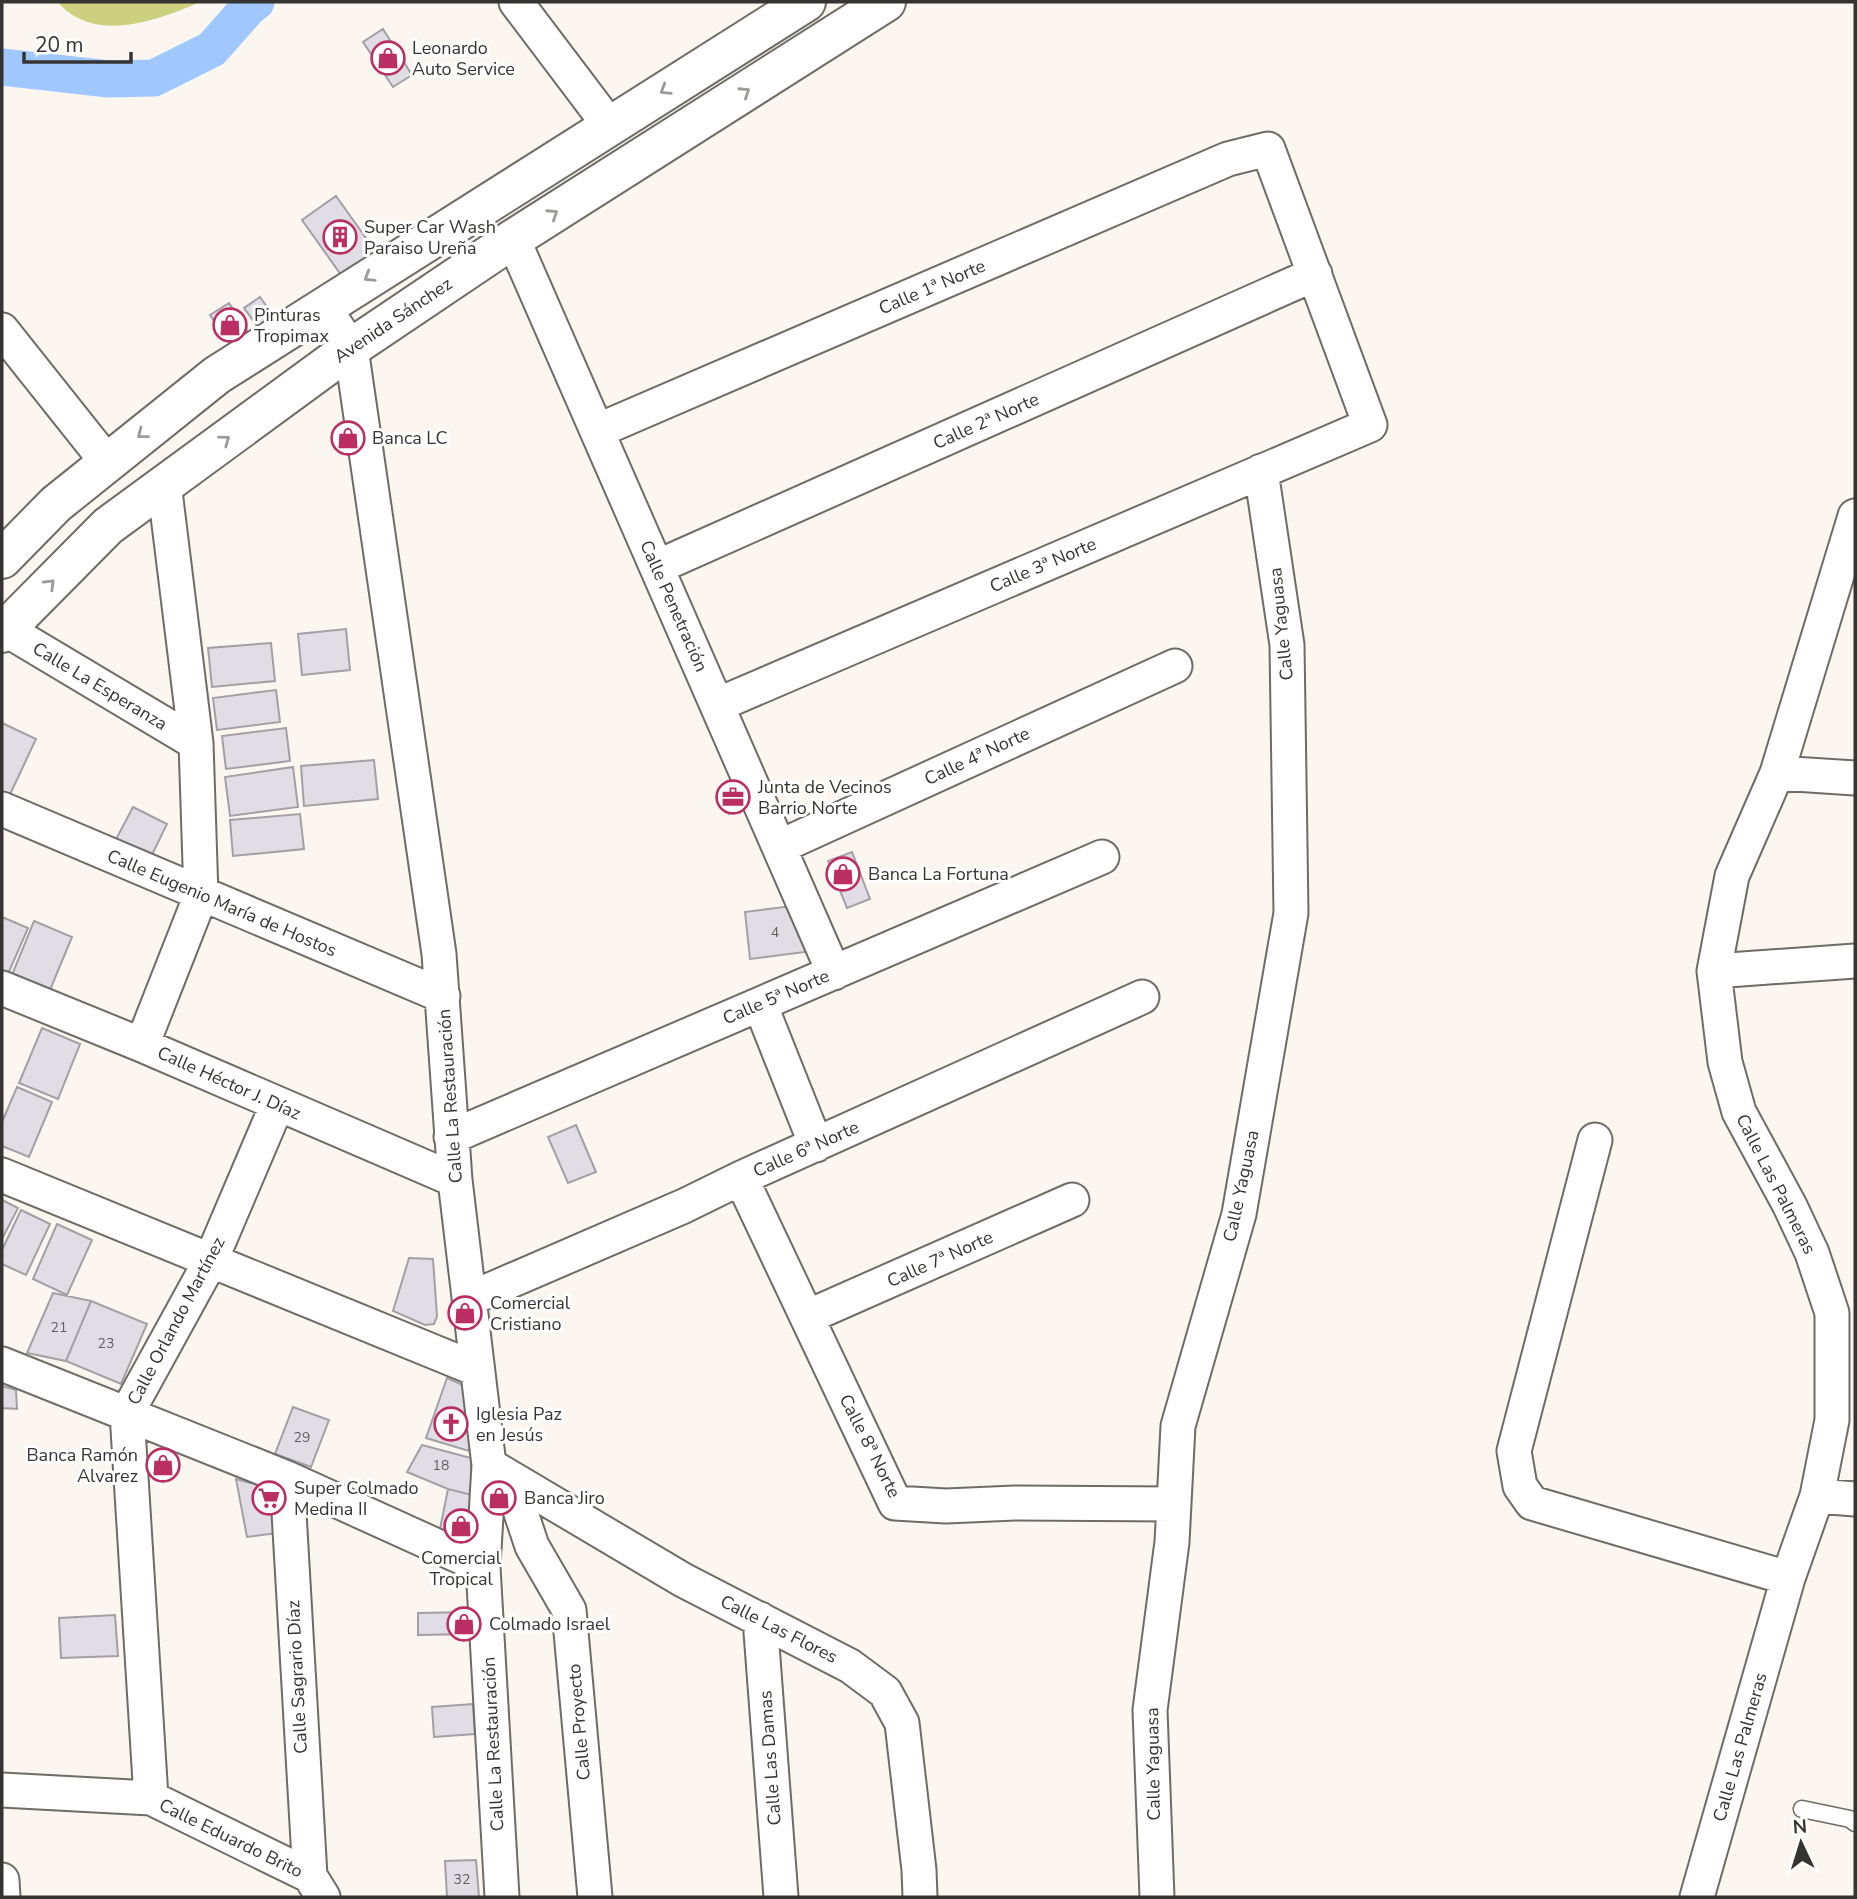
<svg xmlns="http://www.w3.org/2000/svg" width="1857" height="1899" viewBox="0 0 1857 1899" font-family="'Nunito Sans',sans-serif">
	<rect width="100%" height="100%" fill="#fbf7f0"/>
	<!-- grass -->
	<path fill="#cdd07e" d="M58,2h142c-43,19 -107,42 -142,0z"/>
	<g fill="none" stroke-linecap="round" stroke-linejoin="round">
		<!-- canal -->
		<path stroke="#a1c8fe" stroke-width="37" d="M2,67l107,12 45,-1 58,-29 36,-41 8,-6"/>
	</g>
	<!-- building -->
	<path fill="#e1dde4" stroke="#a39fa5" stroke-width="2" d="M383,29l29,46 -19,12 -30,-45z
		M336,196l42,59 -34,24 -42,-59z
		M260,297l16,22 -16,11 -16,-22z
		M229,303l21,32 -18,12 -22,-32z
		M356,426l6,17 -21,7 -6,-17z
		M346,629l4,41 -48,5 -4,-41z
		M271,643l4,38 -63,6 -4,-39z
		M276,690l4,32 -63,8 -4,-32z
		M2,723l34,16 -30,64 -4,-2z
		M286,728l4,33 -64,8 -4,-33z
		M374,760l4,39 -74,7 -3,-40z
		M293,767l5,40 -68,9 -5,-39z
		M736,781l10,27 -17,6 -9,-27z
		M133,807l34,17 -19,39 -35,-18z
		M300,814l4,35 -71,7 -3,-36z
		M852,852l18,47 -23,9 -19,-47z
		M800,905l5,47 -55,7 -5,-47z
		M2,917l26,11 -20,46 -6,-2z
		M34,921l38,16 -22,53 -38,-15z
		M42,1028l38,16 -22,55 -39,-16z
		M17,1087l35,15 -23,55 -27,-11v-24z
		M576,1125l20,47 -28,11 -20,-46z
		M2,1200l16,8 -16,31z
		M21,1210l29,14 -24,51 -24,-11v-14z
		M57,1224l35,16 -25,55 -34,-16z
		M409,1258l24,1 4,57 -3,8 -9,1 -32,-14z
		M53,1293l38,8 -25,60 -39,-8z
		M91,1301l56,23 -26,60 -55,-23z
		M447,1378l16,7 10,25 -4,41 -43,-13z
		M2,1386l14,4 1,19 -15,-1z
		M293,1407l36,13 -18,47 -36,-13z
		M422,1445l49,13 1,37 -24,-6 -41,-17z
		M155,1456h16v19h-16z
		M236,1479l36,10 14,43 -39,5z
		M448,1489l24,6 -1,35 -5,6 -7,2 -19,-9z
		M473,1612l1,22 -56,1v-22z
		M115,1615l3,41 -57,2 -2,-40z
		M473,1704l2,30 -41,3 -2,-30z
		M476,1860l3,37h-32l-2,-36z"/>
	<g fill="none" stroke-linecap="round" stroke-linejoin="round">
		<defs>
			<path id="lane" d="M1802,1809l48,10 5,4"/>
			<path id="street" d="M516,2l93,123
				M513,239l321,734
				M323,306l28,42 88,606 16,226 34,285 -6,102 19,330
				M2,330l105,132
				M597,431l631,-272 40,-10 102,276 -653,280
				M657,567l658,-293
				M5,629l191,114
				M1777,773l78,5
				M2,809l441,187
				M779,847l396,-181
				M1714,971l141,-10
				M2,988l140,57 313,135
				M760,1004l56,141
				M142,1045l59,-150 -5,-152 -32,-260
				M451,1137l651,-280
				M1595,1140l-81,311 6,35 12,17 256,75
				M2,1175l474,194
				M741,1178l154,325 51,3 69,-3 159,1
				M469,1299l215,-93 57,-28 401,-181
				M807,1317l265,-117
				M2,1364l285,114 196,89
				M489,1465l194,115 167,86 35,26 17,31 17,147 1,27
				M509,1477l23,69 37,64 26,287
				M287,1478l23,398
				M1817,1496l38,3
				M760,1619l21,278
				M2,1790l149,8 159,78 13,21
				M151,1798l-24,-385 84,-153 66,-155
				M2,1880l1,17
				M1157,1897l-7,-187 22,-168 6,-116 61,-212 52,-301 -4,-268 -26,-174
				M1697,1897l91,-319 29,-82 15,-76v-107l-20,-60 -22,-47 -51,-94 -14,-50 -11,-91 18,-95 45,-103 78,-257"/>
			<path id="secondary" d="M2,559l54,-55 161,-129 589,-373
				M2,633l106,-107 243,-178 162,-109 373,-237"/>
		</defs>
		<!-- lane casing -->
		<use href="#lane" stroke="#6f6b66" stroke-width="19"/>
		<!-- street casing -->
		<use href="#street" stroke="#6f6b66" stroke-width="37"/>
		<!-- secondary casing -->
		<use href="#secondary" stroke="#6f6b66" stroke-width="42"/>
		<!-- lane -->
		<use href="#lane" stroke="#fff" stroke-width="16"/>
		<!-- street -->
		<use href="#street" stroke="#fff" stroke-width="33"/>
		<!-- secondary -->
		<use href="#secondary" stroke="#fff" stroke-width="38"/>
	</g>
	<!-- one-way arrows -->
	<defs><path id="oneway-chevron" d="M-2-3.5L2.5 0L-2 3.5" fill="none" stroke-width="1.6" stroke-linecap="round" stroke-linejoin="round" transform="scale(1.75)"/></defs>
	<g stroke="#9a9a98">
		<use href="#oneway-chevron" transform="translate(665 90) rotate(148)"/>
		<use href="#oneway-chevron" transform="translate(745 92) rotate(-33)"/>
		<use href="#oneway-chevron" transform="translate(553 214) rotate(-33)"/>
		<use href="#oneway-chevron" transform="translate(369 277) rotate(148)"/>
		<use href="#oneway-chevron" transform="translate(142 434) rotate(142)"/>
		<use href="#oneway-chevron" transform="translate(225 440) rotate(-36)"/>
		<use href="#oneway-chevron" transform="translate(50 584) rotate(-45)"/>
	</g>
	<!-- icons -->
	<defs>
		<symbol id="shop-ring" viewBox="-11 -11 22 22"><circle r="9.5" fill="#fff" stroke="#bb2e62" stroke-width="1.5"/><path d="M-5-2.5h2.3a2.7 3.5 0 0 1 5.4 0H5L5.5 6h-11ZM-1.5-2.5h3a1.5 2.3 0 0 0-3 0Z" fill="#bb2e62"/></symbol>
		<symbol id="building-ring" viewBox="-11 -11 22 22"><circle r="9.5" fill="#fff" stroke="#bb2e62" stroke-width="1.5"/><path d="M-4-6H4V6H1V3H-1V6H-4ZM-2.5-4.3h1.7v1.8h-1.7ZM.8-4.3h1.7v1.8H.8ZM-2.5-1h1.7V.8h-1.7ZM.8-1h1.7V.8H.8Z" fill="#bb2e62"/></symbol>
		<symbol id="office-ring" viewBox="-11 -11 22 22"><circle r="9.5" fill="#fff" stroke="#bb2e62" stroke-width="1.5"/><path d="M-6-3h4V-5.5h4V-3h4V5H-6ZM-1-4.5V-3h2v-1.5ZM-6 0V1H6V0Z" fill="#bb2e62"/></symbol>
		<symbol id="church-ring" viewBox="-11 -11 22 22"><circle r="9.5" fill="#fff" stroke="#bb2e62" stroke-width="1.5"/><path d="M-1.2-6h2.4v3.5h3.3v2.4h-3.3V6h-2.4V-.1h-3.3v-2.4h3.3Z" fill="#bb2e62"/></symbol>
		<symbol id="supermarket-ring" viewBox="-11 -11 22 22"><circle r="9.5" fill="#fff" stroke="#bb2e62" stroke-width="1.5"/><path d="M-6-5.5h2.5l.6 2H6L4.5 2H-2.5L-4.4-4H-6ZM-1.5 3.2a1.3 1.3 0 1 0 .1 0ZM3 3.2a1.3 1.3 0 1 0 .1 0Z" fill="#bb2e62"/></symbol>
	</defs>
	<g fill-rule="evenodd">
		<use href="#shop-ring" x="369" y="39" width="38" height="38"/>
		<use href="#building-ring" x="321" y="218" width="38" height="38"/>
		<use href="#shop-ring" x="211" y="306" width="38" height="38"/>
		<use href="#shop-ring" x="329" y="419" width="38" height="38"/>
		<use href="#office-ring" x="714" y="778" width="38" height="38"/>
		<use href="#shop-ring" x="824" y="855" width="38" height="38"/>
		<use href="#shop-ring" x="446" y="1294" width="38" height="38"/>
		<use href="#church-ring" x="432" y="1405" width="38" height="38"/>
		<use href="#shop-ring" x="144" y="1446" width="38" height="38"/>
		<use href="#supermarket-ring" x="250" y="1479" width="38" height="38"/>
		<use href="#shop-ring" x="480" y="1479" width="38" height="38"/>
		<use href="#shop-ring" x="442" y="1507" width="38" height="38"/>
		<use href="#shop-ring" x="445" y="1605" width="38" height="38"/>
	</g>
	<g text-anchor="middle" stroke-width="6" stroke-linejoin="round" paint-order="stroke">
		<!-- number labels -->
		<g font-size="14" fill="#615e5e">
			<text x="775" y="937">4</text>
			<text x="59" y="1332">21</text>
			<text x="106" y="1348">23</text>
			<text x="302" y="1442">29</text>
			<text x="441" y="1470">18</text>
			<text x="462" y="1884">32</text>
		</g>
		<!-- poi labels -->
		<g font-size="18" fill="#363432" stroke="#fff" text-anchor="start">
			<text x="412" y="54">Leonardo<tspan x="412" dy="21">Auto Service</tspan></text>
			<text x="364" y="233">Super Car Wash<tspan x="364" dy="21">Paraiso Ureña</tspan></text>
			<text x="254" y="321">Pinturas<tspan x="254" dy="21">Tropimax</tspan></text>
			<text x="372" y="444">Banca LC</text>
			<text x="758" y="793">Junta de Vecinos<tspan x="758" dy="21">Barrio Norte</tspan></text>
			<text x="868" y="880">Banca La Fortuna</text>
			<text x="490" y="1309">Comercial<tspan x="490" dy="21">Cristiano</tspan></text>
			<text x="476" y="1420">Iglesia Paz<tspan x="476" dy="21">en Jesús</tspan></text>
			<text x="138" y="1461" text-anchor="end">Banca Ramón<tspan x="138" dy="21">Alvarez</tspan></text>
			<text x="294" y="1494">Super Colmado<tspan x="294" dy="21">Medina II</tspan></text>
			<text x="524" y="1504">Banca Jiro</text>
			<text x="461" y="1564" text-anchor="middle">Comercial<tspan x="461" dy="21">Tropical</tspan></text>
			<text x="489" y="1630">Colmado Israel</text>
		</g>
		<!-- street labels -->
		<g font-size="18" fill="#363432" stroke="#fff">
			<text transform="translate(932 287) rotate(-23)" y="6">Calle 1ª Norte</text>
			<text transform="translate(393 320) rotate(-34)" y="6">Avenida Sánchez</text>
			<text transform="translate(986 421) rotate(-24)" y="6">Calle 2ª Norte</text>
			<text transform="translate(1043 565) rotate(-23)" y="6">Calle 3ª Norte</text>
			<text transform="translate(674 606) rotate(66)" y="6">Calle Penetración</text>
			<text transform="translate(1281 624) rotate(-96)" y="6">Calle Yaguasa</text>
			<text transform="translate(100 686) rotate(31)" y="6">Calle La Esperanza</text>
			<text transform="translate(977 756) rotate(-25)" y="6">Calle 4ª Norte</text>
			<text transform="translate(222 903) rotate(23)" y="6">Calle Eugenio María de Hostos</text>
			<text transform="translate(776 997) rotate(-23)" y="6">Calle 5ª Norte</text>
			<text transform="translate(229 1083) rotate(24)" y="6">Calle Héctor J. Díaz</text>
			<text transform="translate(450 1096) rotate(-94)" y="6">Calle La Restauración</text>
			<text transform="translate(806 1149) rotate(-24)" y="6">Calle 6ª Norte</text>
			<text transform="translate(1776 1184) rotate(63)" y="6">Calle Las Palmeras</text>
			<text transform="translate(1241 1186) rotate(-78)" y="6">Calle Yaguasa</text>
			<text transform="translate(940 1259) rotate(-24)" y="6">Calle 7ª Norte</text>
			<text transform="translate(176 1321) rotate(-62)" y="6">Calle Orlando Martínez</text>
			<text transform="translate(870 1446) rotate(63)" y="6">Calle 8ª Norte</text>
			<text transform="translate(779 1629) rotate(27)" y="6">Calle Las Flores</text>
			<text transform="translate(297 1677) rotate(-93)" y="6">Calle Sagrario Díaz</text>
			<text transform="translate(579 1722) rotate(-95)" y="6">Calle Proyecto</text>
			<text transform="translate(493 1744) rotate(-93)" y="6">Calle La Restauración</text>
			<text transform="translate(1740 1747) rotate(-74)" y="6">Calle Las Palmeras</text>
			<text transform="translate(770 1758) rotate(-94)" y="6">Calle Las Damas</text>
			<text transform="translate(1153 1764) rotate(-91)" y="6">Calle Yaguasa</text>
			<text transform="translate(231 1838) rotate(26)" y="6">Calle Eduardo Brito</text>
		</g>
	</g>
	<!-- border -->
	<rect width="1857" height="1899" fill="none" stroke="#363432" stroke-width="7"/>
	<!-- north arrow -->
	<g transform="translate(1801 1843) rotate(356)" stroke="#ffffff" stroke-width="5" paint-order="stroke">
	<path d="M0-5L12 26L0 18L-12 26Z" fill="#363432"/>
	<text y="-10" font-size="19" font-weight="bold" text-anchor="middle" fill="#363432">N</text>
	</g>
	<!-- scale -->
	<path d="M24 52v10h107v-10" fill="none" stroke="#363432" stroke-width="3.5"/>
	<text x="35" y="52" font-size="21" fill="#363432" stroke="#ffffff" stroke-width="5" paint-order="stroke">20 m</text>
</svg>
